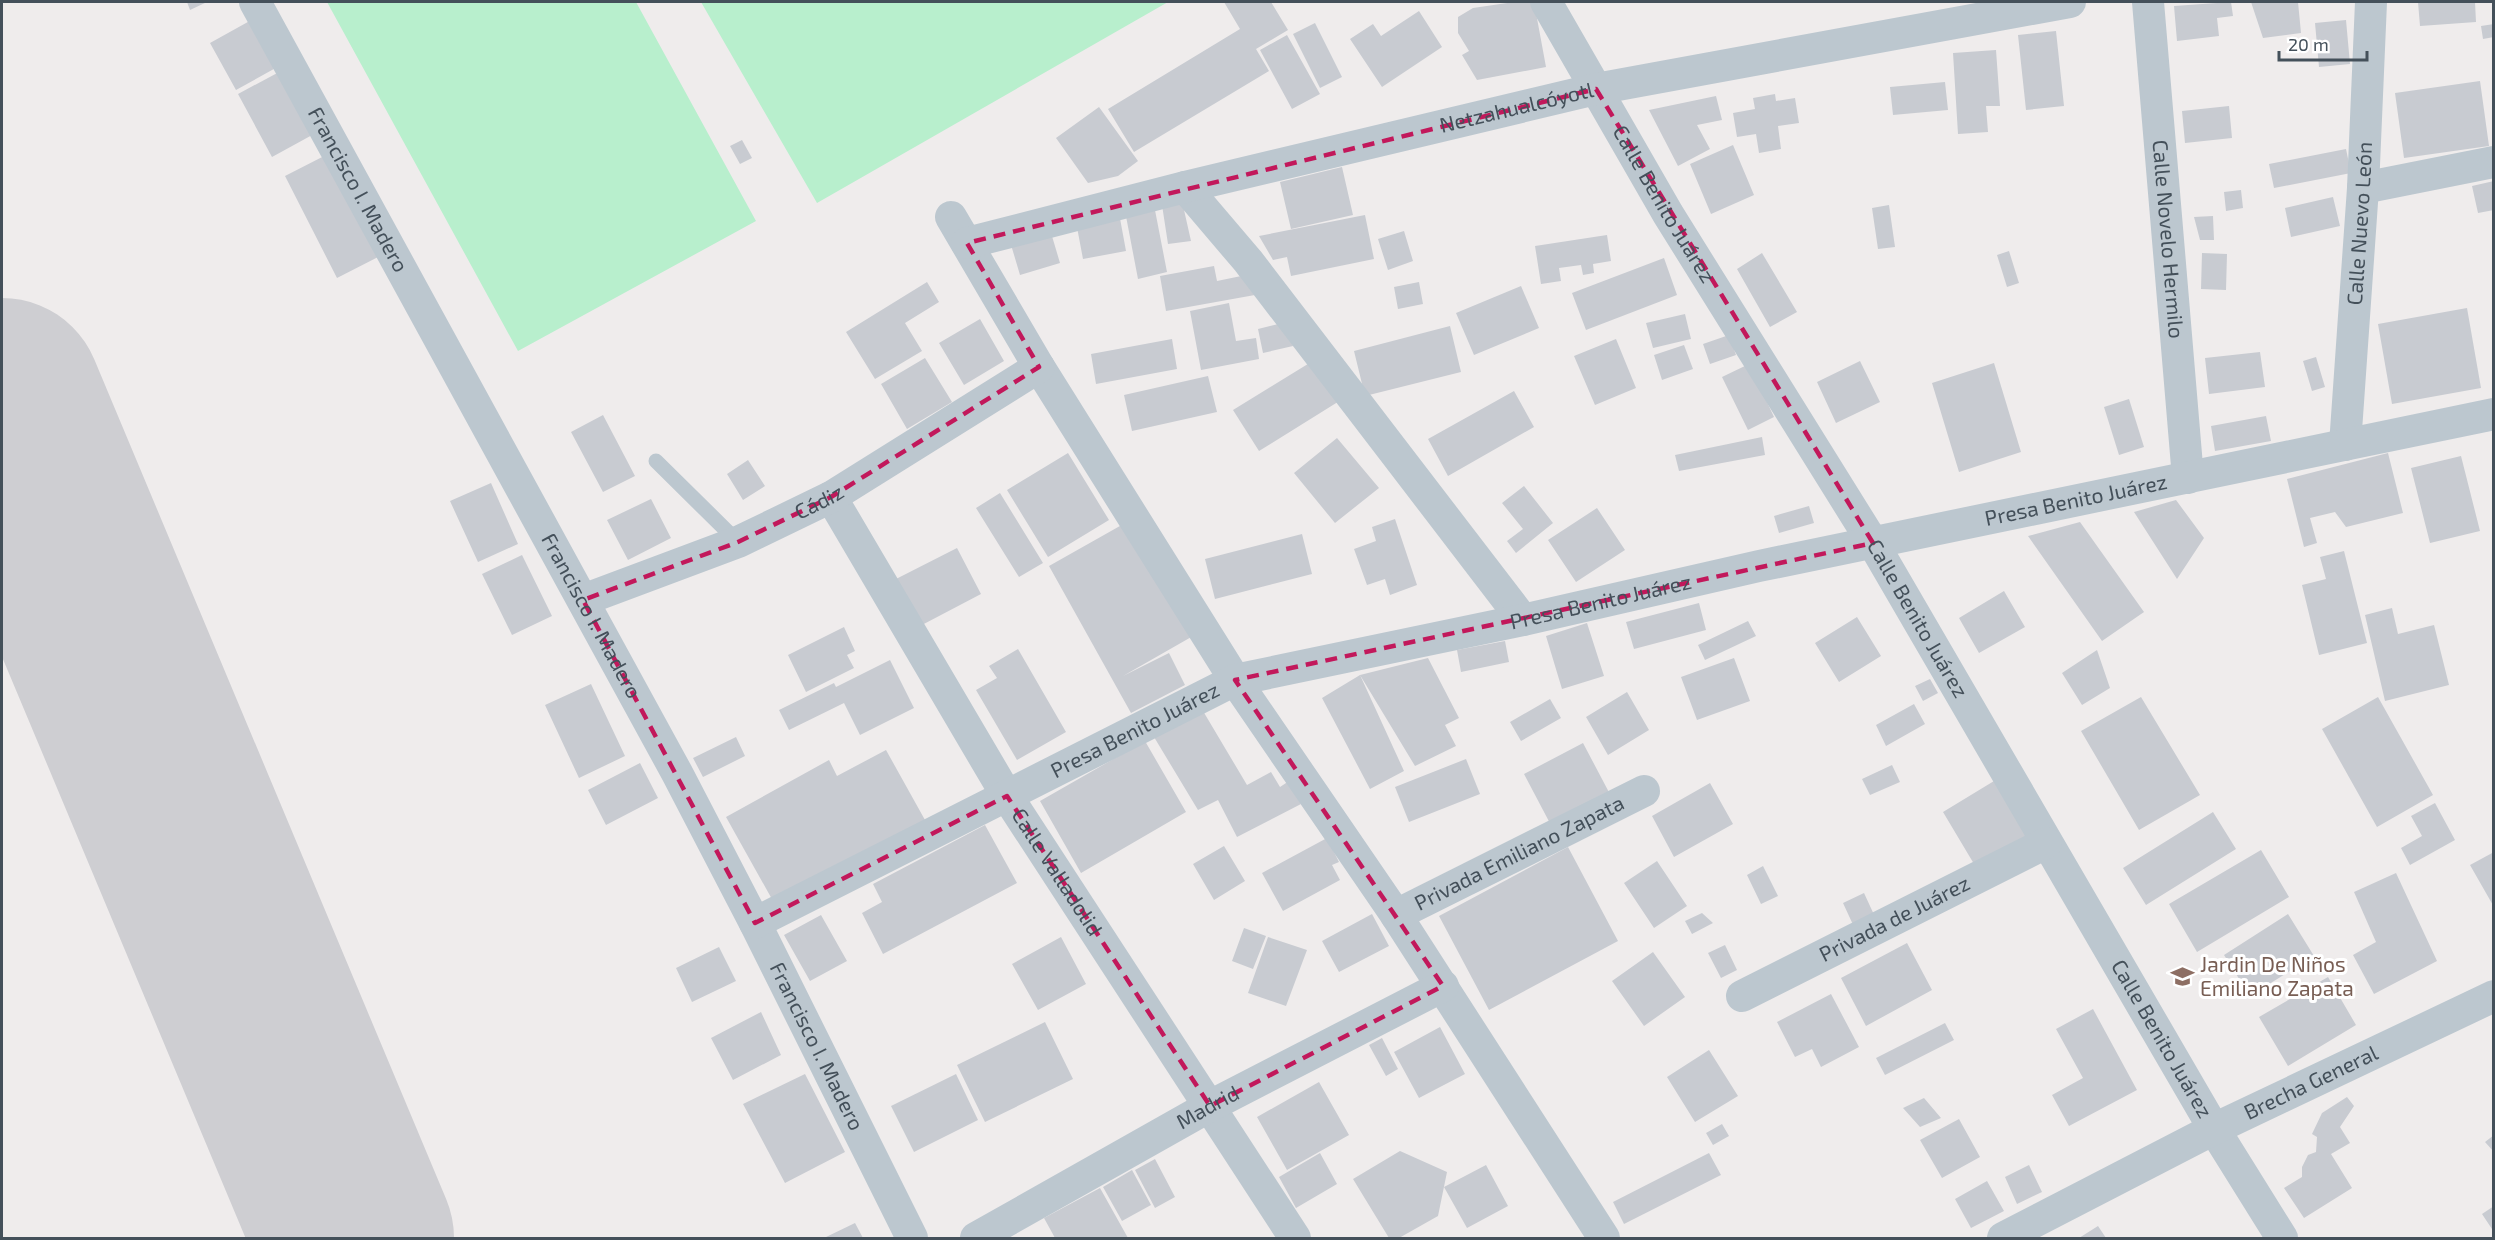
<svg xmlns="http://www.w3.org/2000/svg" width="2495" height="1240" viewBox="0 0 2495 1240" font-family="'Exo 2',sans-serif">
	<rect width="100%" height="100%" fill="#efecec"/>
	<!-- green -->
	<path fill="#b8efcd" d="M327,2h309l120,219 -238,130z
		M701,2h467l-351,201z"/>
	<g fill="none" stroke-linecap="round" stroke-linejoin="round">
		<!-- runway -->
		<path stroke="#ceced2" stroke-width="200" d="M2,398l352,840"/>
	</g>
	<!-- building -->
	<path fill="#c8cbd1" d="M187,2h20l-17,8z
		M1224,2h47l17,28 -32,19 13,22 -135,81 -26,-43 132,-80z
		M1514,2h20l12,65 -69,13 -15,-25 7,-4 -11,-18v-16l15,-9z
		M2231,2l2,14 -16,2 2,18 -42,5 -3,-35z
		M2251,2h47l3,31 -38,5z
		M2418,2h57l1,20 -56,4z
		M1419,11l23,36 -60,40 -32,-48 23,-15 8,12z
		M255,18l26,47 -45,25 -26,-47z
		M2346,20l4,44 -31,3 -4,-44z
		M1315,23l27,54 -22,11 -27,-54z
		M2494,24v13l-11,2 -2,-13z
		M2056,31l8,75 -38,4 -8,-75z
		M1287,35l33,59 -28,15 -32,-59z
		M1996,50l4,56h-14l2,26 -30,2 -5,-81z
		M281,71l33,63 -42,23 -34,-63z
		M2480,81l9,65 -85,12 -9,-65z
		M1945,82l3,28 -55,5 -3,-28z
		M1775,94l1,7 19,-3 4,25 -21,3 3,23 -22,4 -3,-19 -19,3 -4,-24 22,-4 -2,-11z
		M1716,96l6,24 -25,5 13,24 -32,17 -29,-56z
		M2229,106l3,32 -47,5 -3,-32z
		M1099,107l39,54 -20,15 -30,7 -32,-45z
		M742,140l10,18 -12,6 -10,-18z
		M1733,145l21,50 -43,19 -21,-50z
		M2346,149l5,24 -77,15 -5,-24z
		M330,153l52,102 -45,23 -52,-102z
		M1342,167l11,48 -62,14 -11,-47z
		M2494,181v29l-16,3 -6,-27z
		M2241,190l2,18 -17,3 -2,-19z
		M2333,197l7,29 -49,11 -6,-29z
		M1182,201l9,40 -23,3 -6,-39z
		M1154,205l13,67 -29,7 -13,-68z
		M1889,205l6,42 -17,2 -6,-41z
		M1119,213l7,38 -43,8 -7,-37z
		M1365,215l9,44 -83,17 -4,-19 -14,3 -14,-24z
		M2213,216l1,24h-14l-6,-23z
		M1049,226l11,37 -40,12 -11,-37z
		M1404,231l9,30 -25,9 -10,-31z
		M1607,235l4,26 -18,3 1,9 -11,2 -2,-10 -22,3 2,13 -20,3 -6,-38z
		M2009,251l10,32 -12,4 -10,-32z
		M1762,253l35,59 -27,15 -33,-58z
		M2202,253l25,1 -1,36 -25,-1z
		M1664,258l13,37 -91,35 -14,-37z
		M1214,266l3,15 34,-7 15,19 -100,18 -6,-35z
		M927,282l12,20 -34,21 17,28 -47,28 -29,-47z
		M1419,282l4,22 -25,5 -4,-22z
		M1521,286l18,42 -65,27 -18,-42z
		M1229,303l7,38 20,-3 3,21 -58,11 -11,-59z
		M2467,308l14,80 -89,16 -14,-80z
		M1685,314l6,25 -38,9 -7,-25z
		M980,319l24,42 -40,24 -25,-42z
		M1287,322l6,24 -30,7 -5,-24z
		M1450,326l11,46 -96,24 -11,-45z
		M1729,335l7,20 -26,9 -7,-20z
		M1172,339l5,30 -81,15 -5,-30z
		M1616,339l20,49 -41,17 -21,-49z
		M1684,345l9,24 -31,11 -8,-25z
		M2260,352l5,35 -56,7 -4,-36z
		M2316,357l9,30 -13,4 -9,-30z
		M925,358l27,44 -45,27 -26,-45z
		M1316,359l25,41 -82,51 -26,-41z
		M1860,361l20,41 -44,21 -19,-41z
		M1994,363l27,89 -62,20 -27,-89z
		M1749,364l25,53 -26,13 -26,-53z
		M1208,376l9,36 -85,19 -8,-36z
		M1514,391l20,36 -86,49 -20,-37z
		M2129,399l15,48 -25,8 -15,-48z
		M603,415l32,61 -32,16 -32,-60z
		M2266,416l5,25 -56,10 -4,-25z
		M1762,437l3,18 -86,16 -4,-16z
		M1337,438l42,50 -44,35 -41,-50z
		M1068,453l41,67 -61,37 -41,-67z
		M2388,453l15,60 -57,14 -11,-15 -25,6 7,25 -13,4 -17,-68z
		M2461,456l19,75 -50,12 -19,-75z
		M748,460l17,26 -22,14 -16,-26z
		M491,483l27,61 -40,18 -28,-61z
		M1524,486l29,37 -37,30 -9,-12 16,-12 -21,-26z
		M1000,493l43,70 -24,14 -43,-69z
		M651,499l20,39 -43,22 -21,-40z
		M2176,500l28,38 -27,41 -43,-67z
		M1809,506l5,17 -35,10 -5,-17z
		M1597,508l28,42 -49,32 -28,-42z
		M1395,519l22,66 -27,10 -5,-16 -18,6 -13,-36 22,-8 -4,-14z
		M1127,522l66,114 -70,40 46,-23 16,32 -54,28 -82,-147z
		M2080,522l64,90 -42,29 -74,-105z
		M1302,534l10,40 -97,25 -10,-40z
		M957,548l24,46 -61,32 -24,-47z
		M2344,551l23,92 -48,12 -17,-70 24,-6 -6,-22z
		M522,555l30,61 -40,19 -30,-61z
		M2004,591l21,36 -46,26 -20,-35z
		M1699,603l7,27 -72,19 -8,-27z
		M2392,608l6,26 36,-9 15,60 -64,16 -20,-86z
		M1857,617l24,39 -42,26 -24,-39z
		M1748,621l8,15 -51,24 -7,-15z
		M1587,623l17,53 -42,13 -16,-53z
		M844,627l11,24 -8,4 7,13 -48,24 -18,-37z
		M1505,641l4,21 -48,10 -4,-22z
		M1018,649l48,83 -49,28 -41,-70 21,-12 -8,-12z
		M2097,650l13,38 -28,17 -20,-32z
		M1428,658l31,60 -14,7 11,21 -41,20 -55,-91z
		M1734,658l16,43 -53,19 -16,-43z
		M890,660l24,48 -54,27 -16,-32 -55,27 -10,-20 55,-27 2,4z
		M1360,675l44,96 -34,18 -48,-91z
		M1930,679l8,14 -15,8 -8,-15z
		M591,684l34,72 -46,22 -34,-73z
		M1627,692l22,38 -41,25 -22,-38z
		M2141,697l59,98 -61,35 -58,-99z
		M2378,697l55,98 -56,32 -55,-98z
		M1550,699l11,19 -40,23 -11,-19z
		M1914,704l11,20 -39,22 -10,-21z
		M1203,711l44,74 24,-13 9,15 9,-6 12,23 -64,33 -19,-37 -20,10 -44,-73z
		M736,737l9,19 -42,21 -10,-19z
		M1145,741l41,71 -105,61 -41,-72z
		M1583,743l29,55 -59,31 -29,-55z
		M886,750l39,70 -152,81 -47,-84 103,-57 8,16z
		M1466,759l14,35 -71,28 -14,-35z
		M640,763l18,35 -52,27 -18,-35z
		M1892,765l8,17 -30,13 -8,-16z
		M1994,781l34,57 -51,31 -34,-57z
		M1710,783l23,41 -59,33 -22,-41z
		M2435,803l20,37 -45,25 -9,-17 21,-12 -11,-20z
		M2213,812l23,37 -90,56 -23,-37z
		M985,825l32,58 -134,71 -21,-41 20,-11 -9,-18z
		M1327,838l12,24 -7,3 8,15 -57,31 -21,-38z
		M1224,846l21,35 -31,19 -21,-36z
		M1568,847l50,94 -129,69 -50,-94z
		M2261,850l28,47 -92,55 -28,-48z
		M2494,852v55l-24,-42z
		M1657,861l30,45 -33,22 -30,-45z
		M1763,866l15,30 -17,8 -14,-29z
		M2396,873l41,88 -63,33 -21,-39 23,-13 -22,-50z
		M1864,893l12,26 -21,10 -12,-26z
		M1702,913l11,10 -21,11 -7,-13z
		M1372,914l17,32 -50,26 -17,-31z
		M2288,914l26,42 -64,40 -26,-41z
		M821,915l26,46 -37,20 -26,-46z
		M1244,928l22,8 -13,33 -21,-8z
		M1061,937l25,47 -48,26 -26,-46z
		M1268,937l39,13 -21,56 -38,-13z
		M1907,943l25,47 -66,36 -25,-48z
		M1725,945l12,25 -16,8 -13,-25z
		M719,947l17,34 -44,21 -16,-34z
		M1653,952l32,45 -41,29 -32,-45z
		M2328,977l28,48 -68,41 -29,-49z
		M1831,994l28,53 -38,20 -9,-18 -17,8 -18,-35z
		M2093,1009l44,81 -68,36 -17,-31 31,-17 -27,-49z
		M761,1012l20,43 -48,25 -22,-42z
		M1045,1022l28,57 -88,43 -28,-57z
		M1945,1023l9,17 -69,35 -9,-17z
		M1440,1027l25,47 -46,24 -25,-46z
		M1382,1038l16,31 -12,7 -17,-31z
		M1709,1050l29,46 -43,26 -28,-45z
		M805,1074l40,78 -60,31 -42,-79z
		M956,1074l22,46 -64,32 -23,-46z
		M1319,1082l30,53 -62,35 -30,-53z
		M2347,1097l7,9 -14,21 10,16 -19,11 21,34 -48,30 -20,-30 18,-11v-10l6,-12 8,-3 1,-15 -5,-3 10,-21z
		M1924,1098l17,20 -21,9 -17,-19z
		M1959,1119l21,38 -38,21 -22,-38z
		M1722,1124l7,12 -16,9 -7,-12z
		M2494,1135v17l-9,-10z
		M1400,1151l47,21 -9,44 -39,22h-10l-36,-59z
		M1320,1153l17,31 -41,24 -17,-31z
		M1709,1153l12,22 -97,49 -11,-22z
		M1155,1159l20,38 -20,11 -20,-38z
		M1486,1165l22,41 -41,22 -23,-41z
		M2029,1165l13,27 -25,12 -12,-27z
		M1132,1170l19,35 -29,16 -19,-34z
		M1987,1181l17,30 -33,17 -16,-29z
		M1100,1188l28,50h-73l-11,-20z
		M2494,1206v26l-12,-18z
		M855,1223l8,15h-39z
		M2098,1226l8,12h-27z"/>
	<g fill="none" stroke-linecap="round" stroke-linejoin="round">
		<!-- lane -->
		<path stroke="#bcc7cf" stroke-width="15" d="M656,461l82,81"/>
		<!-- street -->
		<g stroke="#bcc7cf" stroke-width="32">
			<path id="s1" d="M255,2l422,771 78,150 157,315"/>
			<path id="s2" d="M1546,2l122,212 205,329 341,586 68,109"/>
			<path id="s3" d="M2148,2l40,476"/>
			<path d="M1185,187l63,74 275,359"/>
			<path d="M2363,188l131,-26"/>
			<path d="M951,217l88,150 196,313 161,235 208,323"/>
			<path id="s4" d="M967,243l218,-56 411,-98 474,-87"/>
			<path id="s5" d="M2345,445l18,-257 8,-186"/>
			<path id="s6" d="M831,497l176,299 288,442"/>
			<path id="s7" d="M583,600l155,-58 93,-45 208,-130"/>
			<path id="s8" d="M1396,915l248,-124"/>
			<path id="s9" d="M755,923l480,-243 288,-60 236,-54 735,-152"/>
			<path id="s10" d="M1742,996l304,-153"/>
			<path id="s11" d="M976,1238l234,-132 233,-120"/>
			<path id="s12" d="M2003,1238l211,-109 280,-133"/>
		</g>
	</g>
	<!-- marked area -->
	<path fill="none" stroke="#c2185b" stroke-width="4.5" stroke-dasharray="12 8" stroke-linejoin="round" d="M1596,89l277,454 -638,137 208,306 -233,120 -203,-310 -252,127 -172,-323 155,-58 93,-45 208,-130 -72,-124z"/>
	<!-- icons -->
	<defs>
		<symbol id="school-bare" viewBox="-9 -9 18 18"><path d="M0-5L7-2L0 1L-7-2ZM-4 1L0 2.5L4 1V4Q0 6-4 4Z" fill="#8d6e63" stroke="#fff" stroke-width="2.5" paint-order="stroke"/></symbol>
	</defs>
	<g fill-rule="evenodd">
		<use href="#school-bare" x="2166" y="960" width="33" height="33"/>
	</g>
	<g text-anchor="middle" stroke-width="6" stroke-linejoin="round" paint-order="stroke">
		<!-- street labels -->
		<g font-size="21" fill="#44505a" stroke="#fff">
			<text dy="7" stroke="none"><textPath href="#s4" startOffset="566">Netzahualcóyotl</textPath></text>
			<text dy="7" stroke="none"><textPath href="#s1" startOffset="214">Francisco I. Madero</textPath></text>
			<text dy="7" stroke="none"><textPath href="#s2" startOffset="234">Calle Benito Juárez</textPath></text>
			<text dy="7" stroke="none"><textPath href="#s5" startOffset="222">Calle Nuevo León</textPath></text>
			<text dy="7" stroke="none"><textPath href="#s3" startOffset="238">Calle Novelo Hermilo</textPath></text>
			<text dy="7" stroke="none"><textPath href="#s7" startOffset="256">Cádiz</textPath></text>
			<text dy="7" stroke="none"><textPath href="#s9" startOffset="1398">Presa Benito Juárez</textPath></text>
			<text dy="7" stroke="none"><textPath href="#s9" startOffset="912">Presa Benito Juárez</textPath></text>
			<text dy="7" stroke="none"><textPath href="#s1" startOffset="700">Francisco I. Madero</textPath></text>
			<text dy="7" stroke="none"><textPath href="#s2" startOffset="720">Calle Benito Juárez</textPath></text>
			<text dy="7" stroke="none"><textPath href="#s9" startOffset="426">Presa Benito Juárez</textPath></text>
			<text dy="7" stroke="none"><textPath href="#s8" startOffset="138">Privada Emiliano Zapata</textPath></text>
			<text dy="7" stroke="none"><textPath href="#s6" startOffset="438">Calle Valladolid</textPath></text>
			<text dy="7" stroke="none"><textPath href="#s10" startOffset="171">Privada de Juárez</textPath></text>
			<text dy="7" stroke="none"><textPath href="#s2" startOffset="1206">Calle Benito Juárez</textPath></text>
			<text dy="7" stroke="none"><textPath href="#s1" startOffset="1186">Francisco I. Madero</textPath></text>
			<text dy="7" stroke="none"><textPath href="#s12" startOffset="345">Brecha General</textPath></text>
			<text dy="7" stroke="none"><textPath href="#s11" startOffset="266">Madrid</textPath></text>
		</g>
		<!-- education labels -->
		<g font-size="21" fill="#785e54" stroke="#fff" text-anchor="start">
			<text x="2200" y="972">Jardin De Niños<tspan x="2200" dy="24">Emiliano Zapata</tspan></text>
		</g>
	</g>
	<!-- border -->
	<rect width="2495" height="1240" fill="none" stroke="#44505a" stroke-width="6"/>
	<!-- scale -->
	<path d="M2279 51v9h88v-9" fill="none" stroke="#44505a" stroke-width="3"/>
	<text x="2288" y="51" font-size="18" fill="#44505a" stroke="#ffffff" stroke-width="4.5" paint-order="stroke">20 m</text>
</svg>
